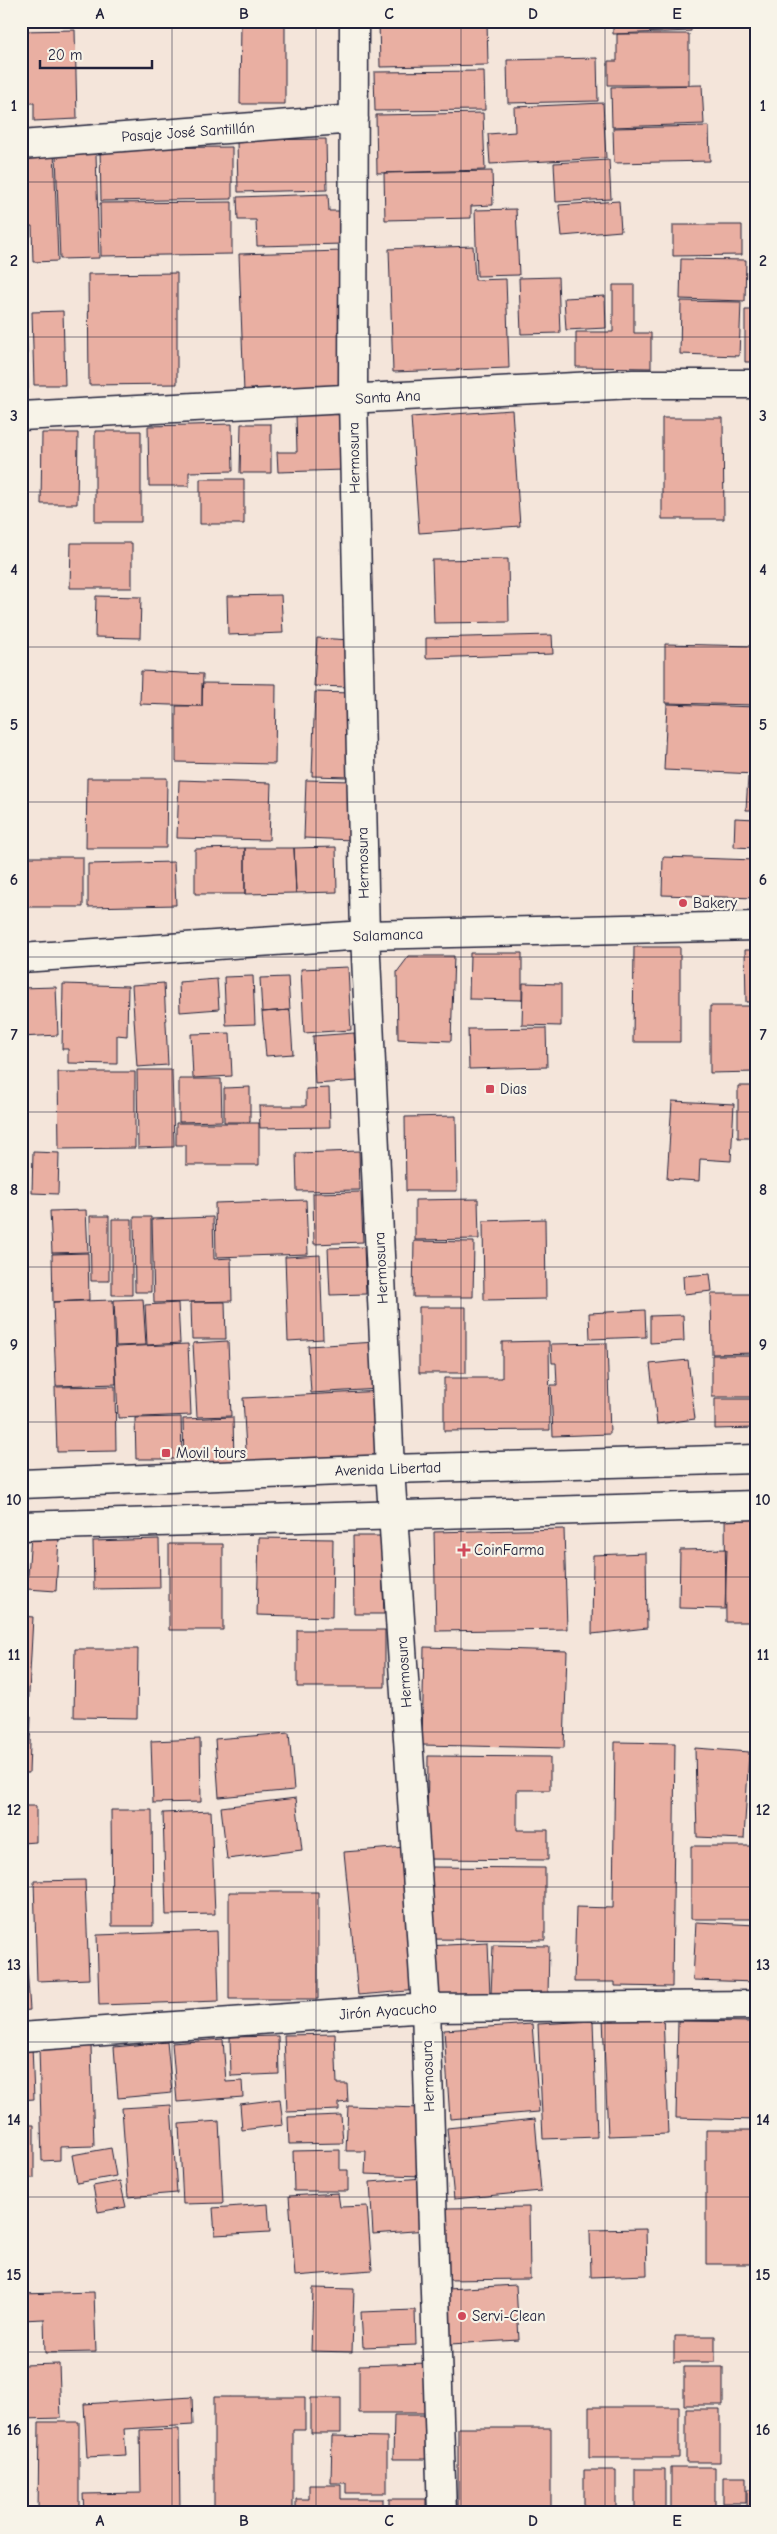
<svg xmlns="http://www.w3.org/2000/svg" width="777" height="2534" viewBox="0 0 777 2534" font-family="'Comic Neue',sans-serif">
	<rect width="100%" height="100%" fill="#f4e5da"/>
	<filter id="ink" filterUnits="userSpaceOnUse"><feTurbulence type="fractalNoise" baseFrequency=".02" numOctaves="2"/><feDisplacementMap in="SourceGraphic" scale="10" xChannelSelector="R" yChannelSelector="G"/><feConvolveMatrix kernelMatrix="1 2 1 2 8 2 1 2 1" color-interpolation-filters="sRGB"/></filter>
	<g filter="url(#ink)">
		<!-- building -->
		<path fill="#e9afa2" stroke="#22223b" d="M21,21h29v1l-29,1z
			M241,21h44v83h-45z
			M379,21h108l1,44 -108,2z
			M613,21h78v10l-78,3z
			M75,30l2,89 -43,2v-18h-13v-72z
			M617,34h72v51h-81v-24h9z
			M597,58l1,43 -90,2 -1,-43z
			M484,71l1,39 -110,1 -1,-39z
			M702,85l2,39 -92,3 -1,-40z
			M603,103l3,55 -116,6 -2,-30 27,-2 -1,-25z
			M483,113l2,57 -108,3 -1,-58z
			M709,126l1,35 -96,2 -1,-35z
			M326,139l1,51 -89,2 -1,-52z
			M232,147v52l-131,2 -1,-53z
			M54,150l4,111 -25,1 -1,-36h-11v-75z
			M96,154l3,104 -39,1 -4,-104z
			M609,160l2,39 -55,3 -2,-39z
			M492,171l1,34 -22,1v12l-86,2 -1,-47z
			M328,194l1,17h14l1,33 -87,2 -1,-26h-18l-1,-23z
			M619,201l2,30 -59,5 -3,-31z
			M232,202v52l-131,2 -1,-53z
			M516,209l3,66 -42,1 -2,-66z
			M673,225h69v30l-69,1z
			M473,246l2,34 31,-1 3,89 -116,4 -4,-123z
			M342,251l4,139 -102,3 -5,-139z
			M681,259l65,1 -1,41 -65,-2z
			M177,273v111l-88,1 -1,-111z
			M558,277l2,56 -39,1 -2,-56z
			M25,281l3,108h-7v-107z
			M613,285h21v48h17v35l-75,-1v-35h37z
			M605,296l1,32 -40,2 -2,-32z
			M681,301l60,1 -2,54 -59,-2z
			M745,310h11v52h-11z
			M63,311l2,74h-31l-2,-73z
			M512,410l8,116 -101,7 -8,-116z
			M343,413l2,57 -67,2 -1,-20h20l-1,-38z
			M662,418h61l1,101h-62z
			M232,424l1,47 -44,1v14h-40l-1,-60z
			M241,424h30v49h-31z
			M95,431h46v91h-46z
			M42,433h36l-1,71h-36z
			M21,435l2,1 -2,66z
			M200,479h44v45h-44z
			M71,543h61v45h-62z
			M508,559l1,63 -75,1 -2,-63z
			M281,595l2,38 -55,2 -1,-39z
			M96,596l45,1 -1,41 -45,-1z
			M552,635l1,19 -127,4v-20z
			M317,638l34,2 -1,47 -36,-1z
			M665,644l91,2v59l-91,-2z
			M141,671l62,3 -1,32 -62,-2z
			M202,683l74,1 -1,80 -99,-2v-56h26z
			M315,692l36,1 -3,84 -36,-1z
			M667,704l89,3v67l-92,-4z
			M748,777l8,1v32h-10z
			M87,778h80l-1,70h-80z
			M179,780l92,3 -2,57 -92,-2z
			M306,780l48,1 -1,59 -49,-2z
			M735,818l21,1v29l-22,-1z
			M336,847l1,45 -41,1 -2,-45z
			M245,848v46h-50v-45z
			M245,848h49l2,45 -51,1z
			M21,857h62v50h-62z
			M663,857l93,3v38l-94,-3z
			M174,862l2,43 -88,2v-43z
			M634,947h46v95h-47z
			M745,950h11v52h-10z
			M470,953h52v47l-53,-1z
			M409,956h45l-3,85 -53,-2 -1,-67z
			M348,967l3,63 -47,3 -3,-64z
			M253,976l2,48 -29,1 -2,-48z
			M288,977l2,33 -28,2 -2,-34z
			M217,979l2,30 -39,3 -1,-30z
			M164,983l4,82 -31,2 -5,-82z
			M523,983l38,1v42l-39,-1z
			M63,984l65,2 -1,50 -10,-1v29l-49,-1v-14h-6z
			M56,987l2,48 -37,2v-49z
			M710,1006h46v66l-46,1z
			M290,1010l3,44 -27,2 -4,-44z
			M546,1028l1,39 -78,2 -1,-40z
			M230,1033l2,43 -39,2 -2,-44z
			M354,1033l4,48 -43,3 -2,-48z
			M137,1070h35l2,77 -36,1z
			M58,1072h77v76l-76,1z
			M179,1079h42l1,42 -43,1z
			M738,1086h18v52h-18z
			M250,1087v35h-26v-34z
			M329,1088l1,39 -70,1 -1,-22h47v-17z
			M672,1101l62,3 -3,57 -31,-2 -1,22 -32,-2z
			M456,1116l1,75h-51l-1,-74z
			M176,1123h83v42h-73v-20h-10z
			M753,1145h3v36l-4,-1z
			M359,1151l1,39 -63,1 -1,-38z
			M33,1152l26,1 -1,41 -26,-1z
			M361,1192l2,50 -49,2 -1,-51z
			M478,1199l1,40 -64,1v-40z
			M306,1200l2,54 -92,3 -1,-54z
			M86,1210l2,42 -36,1 -2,-42z
			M90,1216h19v65h-18z
			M134,1217h17v75h-16z
			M213,1217l1,42 17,-1 1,43 -78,2 -2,-84z
			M112,1219h20v76h-20z
			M545,1219l1,80 -62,1 -1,-79z
			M414,1241l60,1 -1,55h-60z
			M364,1247l2,47 -36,1 -2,-47z
			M88,1253l1,47 -36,2 -1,-48z
			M320,1255l3,84 -35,2 -3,-84z
			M710,1274l2,17 -28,3 -1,-18z
			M711,1294h45v59l-44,1z
			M143,1299l3,46 -30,1 -2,-46z
			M113,1300l3,84 -60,2 -3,-84z
			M191,1302h34l1,37h-34z
			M178,1303l2,40 -33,2 -2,-40z
			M419,1307h47v66h-47z
			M645,1310l1,27 -56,2 -1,-26z
			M683,1315l1,26 -34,2v-27z
			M228,1341l3,75 -34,1 -4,-74z
			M549,1341l1,89 -106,1v-53h58v-36z
			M377,1342l2,47 -68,4 -3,-47z
			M607,1343l3,91 -57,2 -2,-51h6l-1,-22h-4l-1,-19z
			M188,1344l3,71 -73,3 -3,-71z
			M712,1355h44v42h-44z
			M688,1360l7,59 -38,5 -7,-60z
			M115,1386l1,65 -59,1 -2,-65z
			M382,1391l4,69 -139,7 -4,-69z
			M715,1399h41v29l-41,1z
			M181,1417l1,42h-46l-1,-41z
			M233,1417l1,46 -50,1 -1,-45z
			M725,1515l31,1v106h-30z
			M564,1529l3,100 -131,2 -2,-99z
			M31,1536l28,1 -3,54 -29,-2z
			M353,1536h28l3,78h-30z
			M259,1538l74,1 -1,78 -75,-2z
			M159,1539l1,49 -66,1 -1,-48z
			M169,1544h54v86h-54z
			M727,1549l-2,60 -46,-1 1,-58z
			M646,1553l1,75 -55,6 1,-79z
			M21,1616l12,1 -5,94h-7z
			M297,1630h88v57h-88z
			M424,1647l143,4 -3,97 -142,-3z
			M75,1649h63l-1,69 -63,-1z
			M21,1716h10l-2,57h-8z
			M289,1733l5,57 -75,7 -4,-58z
			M200,1739l1,63 -48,1 -2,-62z
			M615,1742l60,1 -3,244 -57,-1v-4h-41l2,-75 37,1z
			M695,1748l54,4 -5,87 -47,-2z
			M428,1756l122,1v33h-33v40h31v30l-121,-1z
			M296,1798l6,52 -75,9 -6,-52z
			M21,1806h15v36l-15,1z
			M111,1810h41l1,116h-41z
			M211,1811l4,103 -49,1 -3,-102z
			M691,1846h65v73h-65z
			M406,1847l14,143 -62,5 -14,-143z
			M430,1867l115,1v72l-116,-1z
			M21,1880l9,130 -9,1z
			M85,1880l4,99 -52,2 -3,-100z
			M229,1892h89v107h-89z
			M696,1922l60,3v57l-63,-2z
			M217,1931l2,70 -120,4 -2,-70z
			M488,1943l2,53 -62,2 -2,-52z
			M493,1945l56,1 -1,49 -57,-1z
			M663,2016l5,118 -60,2 -5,-118z
			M593,2021l4,116 -54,2 -5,-115z
			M678,2021l78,1v98l-80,-2z
			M532,2024l7,88 -89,7 -6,-89z
			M335,2034l2,50h10l1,18 -9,1v7l-52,2 -3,-77z
			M278,2036l1,38 -48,2 -1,-39z
			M223,2039l3,43 16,-1 1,16 -66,5 -5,-59z
			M167,2042l5,51 -54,5 -4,-51z
			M21,2045h11l2,54 -13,1z
			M91,2046l3,100 -34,1v13l-18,1 -3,-114z
			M280,2099l3,26 -41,5 -2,-26z
			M171,2105l6,88 -49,4 -6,-89z
			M348,2106l75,2 -2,68 -56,-2 1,-23h-20z
			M341,2115l2,28 -54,1 -1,-27z
			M535,2119l6,72 -87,8 -7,-71z
			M219,2121l4,82 -40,1 -4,-80z
			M21,2125h13v53h-13z
			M706,2130h50v134h-50z
			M111,2148l5,28 -39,7 -5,-28z
			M340,2150v20h8v21h-54l-1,-40z
			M423,2178l4,52 -54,4 -3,-52z
			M120,2181l6,26 -28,5 -5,-26z
			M338,2193l2,14 27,-1 5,64 -77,6 -6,-80z
			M268,2204l2,28 -55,3 -2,-27z
			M529,2207l1,72 -85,1v-72z
			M646,2229l1,46 -56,2 -1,-47z
			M516,2285l3,55 -69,4 -2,-55z
			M313,2288l41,1 -2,63 -41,-1z
			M94,2292l2,60 -51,1 -1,-34 -23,1v-26z
			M415,2310l1,35 -53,2 -2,-35z
			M674,2336h41v26h-41z
			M428,2363v50h-69v-48z
			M59,2364l2,54 -37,1 -2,-54z
			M684,2367h39v38h-39z
			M192,2397l1,28 -69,4 2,26 -39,2 -3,-53z
			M214,2397h91v33h-12v83h-79z
			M311,2398h30v35h-30z
			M589,2407h90v51h-90z
			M686,2409h34v53h-34z
			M394,2415h32v44h-33z
			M39,2422h40v91h-41z
			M458,2428h93v85h-93z
			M179,2429l1,84h-96l-1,-19 58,-1 -1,-63z
			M332,2436l55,1v56h-41v-10h-15z
			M671,2467h44v46h-44z
			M635,2469h30v44h-30z
			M584,2470h32v43h-32z
			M723,2477h23v26h-23z
			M309,2485h32v14h42v14h-87v-14h13z
			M747,2490h9v23h-9z
			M389,2499h37v14h-37z"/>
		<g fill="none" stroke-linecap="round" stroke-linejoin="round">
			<defs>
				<path id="minor" d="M354,21l-1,378 12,536 25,534 36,539 16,505
					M21,145l333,-26
					M21,416l612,-32h123
					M21,958l344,-23 391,-9
					M21,2037l405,-29 330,-3"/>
				<path id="major" d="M21,1484l369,-15 366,-10
					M21,1526l735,-21"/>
			</defs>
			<!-- minor casing -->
			<use href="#minor" stroke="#22223b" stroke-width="31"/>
			<!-- major casing -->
			<use href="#major" stroke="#22223b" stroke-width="31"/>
			<!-- minor -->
			<use href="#minor" stroke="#f7f3e8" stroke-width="28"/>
			<!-- major -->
			<use href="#major" stroke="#f7f3e8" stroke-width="28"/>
		</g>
	</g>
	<!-- grid -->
	<path fill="none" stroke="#22223b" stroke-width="1" stroke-opacity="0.55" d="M172,21v2492M316,21v2492M461,21v2492M605,21v2492M21,182h735M21,337h735M21,492h735M21,647h735M21,802h735M21,957h735M21,1112h735M21,1267h735M21,1422h735M21,1577h735M21,1732h735M21,1887h735M21,2042h735M21,2197h735M21,2352h735"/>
	<!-- markers -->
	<g fill="#d1495b" stroke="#f7f3e8" stroke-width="2">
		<circle cx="683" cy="903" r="5"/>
		<rect x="485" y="1084" width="10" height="10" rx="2.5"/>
		<rect x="161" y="1448" width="10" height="10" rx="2.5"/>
		<path d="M461.5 1542.5h5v5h5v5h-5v5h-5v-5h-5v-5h5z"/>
		<circle cx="462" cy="2316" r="5"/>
	</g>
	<g text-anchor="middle" stroke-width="4.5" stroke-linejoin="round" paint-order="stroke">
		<!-- street labels -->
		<g font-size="15" fill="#22223b" stroke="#f7f3e8">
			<text transform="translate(188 132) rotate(-4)" y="5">Pasaje José Santillán</text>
			<text transform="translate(388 397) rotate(-3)" y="5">Santa Ana</text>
			<text transform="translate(354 458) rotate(-91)" y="5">Hermosura</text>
			<text transform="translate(363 863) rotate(-91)" y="5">Hermosura</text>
			<text transform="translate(388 935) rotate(-2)" y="5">Salamanca</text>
			<text transform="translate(381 1268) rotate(-93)" y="5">Hermosura</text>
			<text transform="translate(388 1469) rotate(-2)" y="5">Avenida Libertad</text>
			<text transform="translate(404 1672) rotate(-94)" y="5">Hermosura</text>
			<text transform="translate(388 2011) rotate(-4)" y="5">Jirón Ayacucho</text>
			<text transform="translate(428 2076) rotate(-92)" y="5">Hermosura</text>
		</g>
		<!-- poi labels -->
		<g font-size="15" fill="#22223b" stroke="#f7f3e8" text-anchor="start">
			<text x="693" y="908">Bakery</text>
			<text x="500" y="1094">Dias</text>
			<text x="176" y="1458">Movil tours</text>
			<text x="474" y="1555">CoinFarma</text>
			<text x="472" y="2321">Servi-Clean</text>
		</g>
	</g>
	<!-- margin -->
	<rect width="777" height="2534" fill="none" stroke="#f7f3e8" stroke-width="55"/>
	<!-- scale -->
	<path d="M40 60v8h112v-8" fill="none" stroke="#22223b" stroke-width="2.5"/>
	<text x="48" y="60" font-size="15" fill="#22223b" stroke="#f7f3e8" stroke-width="4" paint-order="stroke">20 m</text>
	<rect x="28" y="28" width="722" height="2478" fill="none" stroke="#22223b" stroke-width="2"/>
	<g font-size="16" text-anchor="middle" font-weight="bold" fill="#22223b">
		<text x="100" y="19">A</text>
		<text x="244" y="19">B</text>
		<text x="389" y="19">C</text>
		<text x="533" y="19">D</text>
		<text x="677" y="19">E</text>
		<text x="14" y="111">1</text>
		<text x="763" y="111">1</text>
		<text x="14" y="266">2</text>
		<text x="763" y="266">2</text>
		<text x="14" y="421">3</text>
		<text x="763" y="421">3</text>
		<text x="14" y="575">4</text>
		<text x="763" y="575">4</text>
		<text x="14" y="730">5</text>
		<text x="763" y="730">5</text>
		<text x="14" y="885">6</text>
		<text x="763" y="885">6</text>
		<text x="14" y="1040">7</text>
		<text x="763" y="1040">7</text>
		<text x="14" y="1195">8</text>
		<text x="763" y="1195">8</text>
		<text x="14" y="1350">9</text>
		<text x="763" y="1350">9</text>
		<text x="14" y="1505">10</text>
		<text x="763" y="1505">10</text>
		<text x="14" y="1660">11</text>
		<text x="763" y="1660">11</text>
		<text x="14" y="1815">12</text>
		<text x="763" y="1815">12</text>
		<text x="14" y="1970">13</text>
		<text x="763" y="1970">13</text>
		<text x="14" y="2125">14</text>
		<text x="763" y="2125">14</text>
		<text x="14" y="2280">15</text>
		<text x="763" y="2280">15</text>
		<text x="14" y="2435">16</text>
		<text x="763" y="2435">16</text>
		<text x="100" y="2526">A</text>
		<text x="244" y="2526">B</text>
		<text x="389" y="2526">C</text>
		<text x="533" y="2526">D</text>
		<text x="677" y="2526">E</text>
	</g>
</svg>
